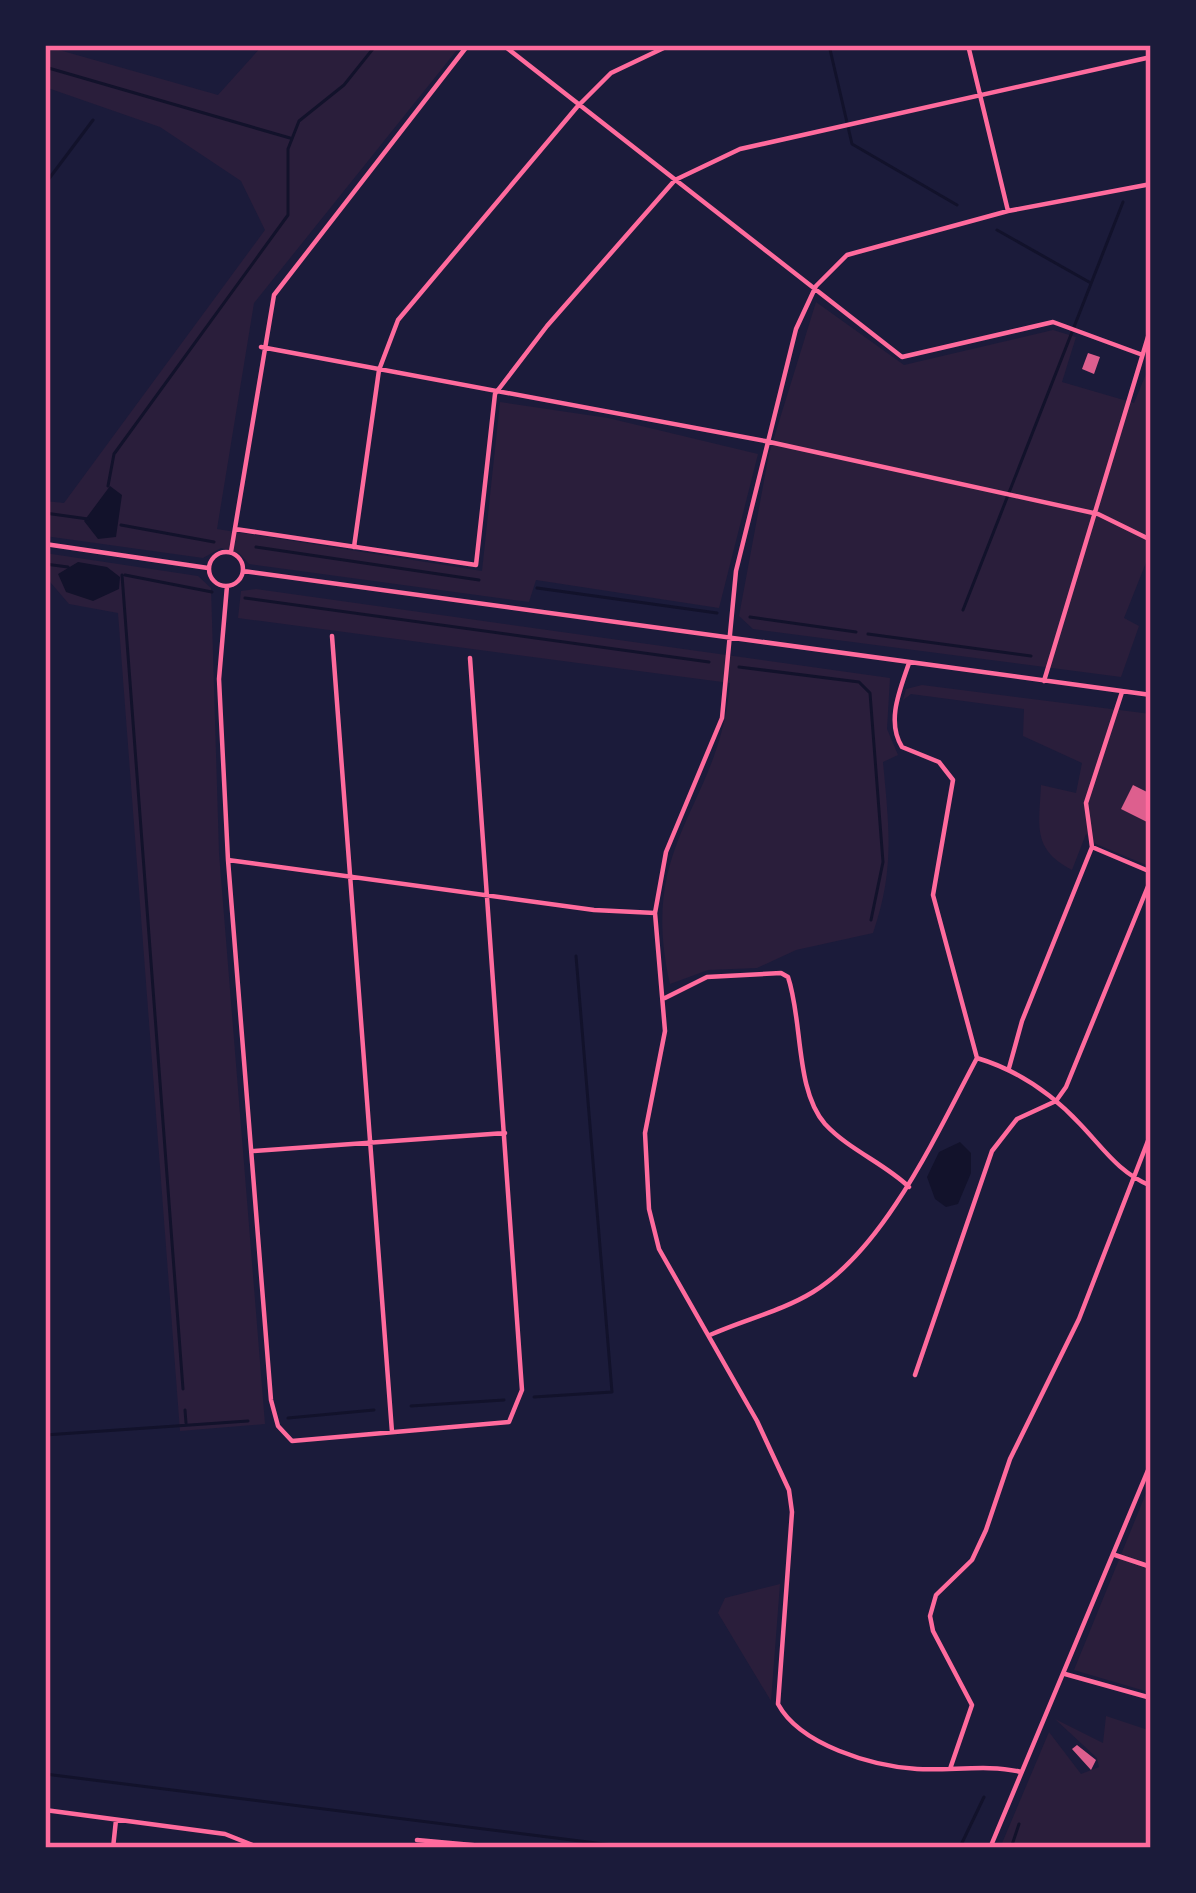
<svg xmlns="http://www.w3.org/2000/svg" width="1196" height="1893" viewBox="0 0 1196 1893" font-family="Ubuntu,sans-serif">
	<rect width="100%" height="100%" fill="#1b1b3a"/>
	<!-- green -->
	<path fill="#2a1e3b" d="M263,45h198l-207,258 -37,226 265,42 18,-169 108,16 150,36 -39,154 -183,-28 -7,22 -280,-38 -10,-11 -18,-5 -18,10 -158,-22v-35l19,2 201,-273 -24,-49 -81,-54 -115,-40v-41l173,49z
		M816,302l88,63 149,-35 23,7 -14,45 72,21 17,-41v188l-27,68 15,8 -18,51 -368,-48 -14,-13 30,-162z
		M45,553l153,23 13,12 8,265 46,571 -85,7 -62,-818 -49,-9 -24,-28z
		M256,589l634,89 -3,51 11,26 -15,7c6,66 12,107 -10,171l-77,17 -39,18 -49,2 -38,14c-33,-144 50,-177 60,-301l-492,-65 3,-27z
		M922,685l229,29v153l-55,-23 -10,-10 -14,36c-40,-21 -33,-43 -31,-85l35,8 6,-30 -59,-27 1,-27 -113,-15 -8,6 3,-11z
		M1151,1481v204l-6,6 -71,-21z
		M780,1584l-9,117 -53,-88 7,-15z
		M1106,1716l45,15v117h-151l49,-116 32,42 18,-7 -2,-9 -42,-39 48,24z"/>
	<!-- water -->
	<path fill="#12122b" d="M110,486l12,9 -6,42 -18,2 -14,-18z
		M78,562l29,5 13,10 -1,12 -26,12 -27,-9 -8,-18z
		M960,1142l11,11v20l-13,31 -12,3 -11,-8 -8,-22 12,-25z"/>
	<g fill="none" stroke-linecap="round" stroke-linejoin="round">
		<!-- stream -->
		<path stroke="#12122b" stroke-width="3" d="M829,45l23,99 105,61
			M45,67l245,71
			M45,184l48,-64
			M997,230l92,52
			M108,486l6,-32 174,-239v-66l11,-28 45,-36 32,-40
			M45,513l43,6
			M121,525l93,17
			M256,547l223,33
			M45,564l23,3
			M122,575l61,814
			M125,575l87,17
			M537,588l180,25
			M245,598l464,64
			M963,610l160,-408
			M750,617l106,15
			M868,634l163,22
			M739,667l120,15 11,11 13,169 -12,58
			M534,1397l78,-5 -36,-436
			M411,1406l93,-6
			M185,1410l1,13
			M288,1418l86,-8
			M45,1435l203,-14
			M45,1774l591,74
			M960,1847l24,-50
			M1011,1848l8,-24"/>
	</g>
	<!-- building -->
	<path fill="#dd5f8e" d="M1088,353l12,4 -6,17 -12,-5z
		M1133,785l18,9v30l-30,-15z
		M1077,1745l19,15 -5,10 -19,-21z"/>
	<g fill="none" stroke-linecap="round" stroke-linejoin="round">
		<!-- minor -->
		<path stroke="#ff6b9d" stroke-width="4.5" d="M503,45l399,312 151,-35 87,32
			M968,45l40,166
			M261,347l504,94 333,73 53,26
			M235,529l241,36 19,-171 52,-68 128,-146 65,-31 411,-92
			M45,544l163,24
			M354,547l25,-177 19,-50 179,-213 34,-34 59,-28
			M209 569a17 17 0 1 1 34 0a17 17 0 1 1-34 0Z
			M231,552l43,-257 194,-250
			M243,571l908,124
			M227,586l-8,93 9,181 43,540 7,26 14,15 217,-19 13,-32 -52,-732
			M332,636l60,796
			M1044,681l107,-354
			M1092,847l59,25
			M228,860l366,50 61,3
			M665,998l42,-21 74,-4 7,4c15,44 7,113 37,147 24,26 59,39 84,63
			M977,1058c40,12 74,35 103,66 24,25 38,48 71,62
			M1009,1068l13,-47 70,-174 -6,-44 36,-111
			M253,1151l252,-18
			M710,1335c33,-15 72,-24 103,-43 73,-45 125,-161 164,-234l-44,-163 20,-115 -14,-18 -37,-15c-16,-26 -2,-57 7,-84
			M915,1375l77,-224 25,-32 39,-18 10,-14 85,-208
			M1115,1555l36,12
			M1065,1674l86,24
			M950,1769l22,-64 -39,-74 -3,-15 6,-21 36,-35 14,-30 24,-71 69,-140 72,-186
			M1021,1772c-32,-8 -70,-1 -104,-3 -45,-3 -117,-24 -139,-65l14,-192 -3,-22 -32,-69 -98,-172 -10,-40 -4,-76 20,-102 -10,-118 11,-61 56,-134 14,-147 60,-242 20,-43 31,-31 161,-44 143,-27
			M45,1810l180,24 35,14
			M417,1840l88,8
			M113,1848l3,-28"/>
		<!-- tertiary -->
		<path stroke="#ff6b9d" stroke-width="4.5" d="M990,1848l161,-385"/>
	</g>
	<!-- border -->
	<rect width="1196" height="1893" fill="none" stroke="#1b1b3a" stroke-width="96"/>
	<rect x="48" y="48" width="1100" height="1797" fill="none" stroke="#ff6b9d" stroke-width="4.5"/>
</svg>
